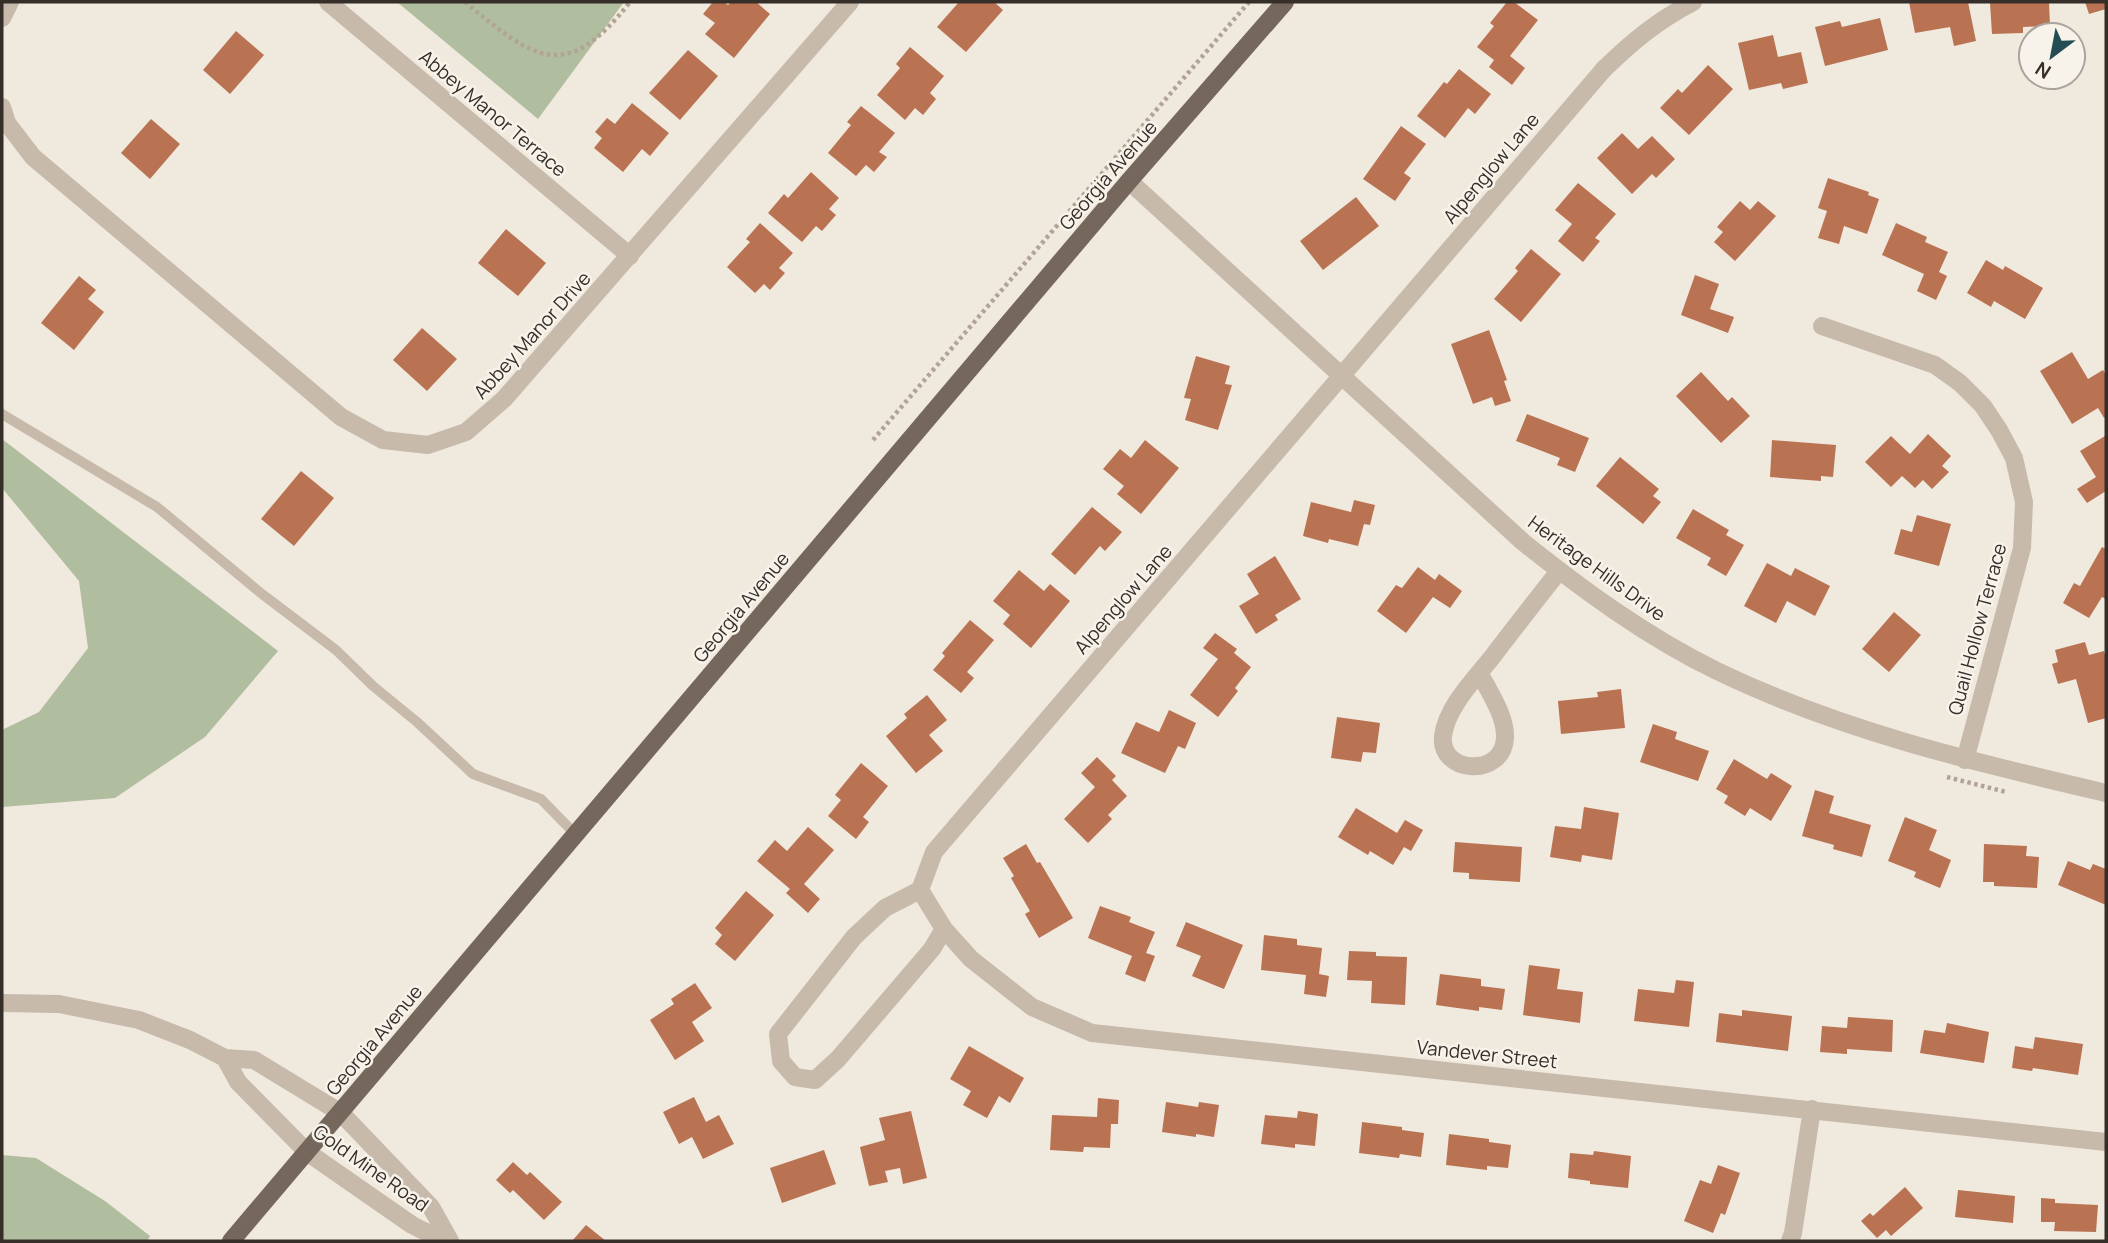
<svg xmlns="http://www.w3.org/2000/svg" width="2108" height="1243" viewBox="0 0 2108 1243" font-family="Manrope,sans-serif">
	<rect width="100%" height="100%" fill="#f0e9de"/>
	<!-- green -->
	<path fill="#b1bd9f" d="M397,2h227l-86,117z
		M2,439l276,212 -73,86 -90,61 -113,9v-77l37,-18 49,-64 -9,-67 -77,-93z
		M2,1155l34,3 69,43 45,35 -3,5h-145z"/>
	<!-- building -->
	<path fill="#b97352" d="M713,2h11l4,3 3,-3h25l14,12 -36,44 -29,-24 10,-11 -12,-9z
		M959,2h35l9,8 -37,42 -29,-25z
		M1507,2h7l24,18 -28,36 15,12 -13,17 -23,-18 5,-7 -17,-13 17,-21 -4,-3z
		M1909,2h59l8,39 -22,5 -4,-19 -35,6z
		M2049,2l1,24 -27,1v6l-31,1 -2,-31z
		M2085,2h21v7l-17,5z
		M1880,18l8,32 -63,16 -10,-39 25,-6 2,6z
		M236,31l28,24 -34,39 -27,-24z
		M1773,35l5,22 23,-5 7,31 -25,6 -2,-6 -32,7 -11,-47z
		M910,47l34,29 -14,17 6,6 -13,16 -8,-7 -10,12 -28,-25 23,-27 -4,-4z
		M688,50l30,26 -38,44 -31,-27z
		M1708,65l25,24 -44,46 -29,-27 18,-19 4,4z
		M1459,69l32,25 -16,20 -7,-6 -23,30 -28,-22 27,-34 3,2z
		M632,103l37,30 -19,23 -8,-7 -19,23 -29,-24 8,-10 -7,-6 12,-14 8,6z
		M861,106l34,27 -16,19 8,5 -13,15 -8,-7 -10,11 -28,-23 23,-28 -4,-3z
		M151,119l29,25 -30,35 -29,-26z
		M1401,126l25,18 -22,29 7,5 -16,23 -32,-22z
		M1622,133l16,16 14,-13 23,23 -19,19 -4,-4 -20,20 -35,-36z
		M811,172l28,26 -10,11 7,6 -14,16 -6,-5 -14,16 -34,-29 16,-19 4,4z
		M1828,178l41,14 -1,3 11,4 -12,35 -23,-8 -5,18 -21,-6 9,-27 -9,-3z
		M1578,183l38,31 -21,24 5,3 -17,21 -25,-21 14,-17 -17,-14z
		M1356,197l23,29 -56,44 -23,-29z
		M1740,201l10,9 8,-9 18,15 -41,45 -21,-19 9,-10 -6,-5z
		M760,223l33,30 -14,15 6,5 -15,17 -6,-6 -9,9 -28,-26 23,-25 -4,-3z
		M1896,223l31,14 -2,5 23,10 -9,20 8,4 -11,24 -19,-9 7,-17 -42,-19z
		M506,229l40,34 -28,33 -40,-33z
		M1531,249l30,25 -40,48 -27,-23 24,-28 -3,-3z
		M1986,260l17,10 2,-4 38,22 -18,31 -31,-18 -3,6 -24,-14z
		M1695,275l24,9 -9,25 24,8 -6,16 -47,-18z
		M79,276l17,14 -8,9 16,13 -30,38 -33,-27z
		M422,328l35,31 -30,32 -34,-31z
		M1489,330l18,50 -3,1 7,20 -16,5 -3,-9 -19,7 -22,-60z
		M2072,352l16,27 15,-9 3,5v41l-2,2 -6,-10 -26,16 -32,-53z
		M1196,356l34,10 -5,18 7,1 -14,45 -33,-10 6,-21 -7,-1z
		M1701,372l27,29 4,-4 18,19 -29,27 -45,-47z
		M1527,414l62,24 -14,34 -18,-7 3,-7 -44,-17z
		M1928,434l23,22 -9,10 7,6 -17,17 -9,-9 -8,8 -13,-12 -11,11 -26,-25 26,-26 19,18z
		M2105,436l1,55 -19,12 -10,-14 19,-12 -16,-26z
		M1145,440l34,28 -38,46 -24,-20 7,-8 -21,-17 17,-20 11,9z
		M1772,440l64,5 -3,32 -12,-1v5l-51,-4z
		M1620,457l39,32 -6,7 8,6 -18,22 -47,-38z
		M301,471l33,27 -40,48 -33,-27z
		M1354,500l21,5 -5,20 -6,-1 -6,22 -29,-7 -1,4 -25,-7 8,-34 40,10z
		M1092,507l30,25 -17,19 -5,-5 -25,29 -24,-21z
		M1693,509l36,21 -3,5 18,10 -18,31 -19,-11 4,-7 -35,-20z
		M1917,515l34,9 -12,42 -45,-12 7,-25 11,3z
		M2102,547l4,2v50l-4,-2 -13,21 -26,-15 11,-20 6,3z
		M1275,556l26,43 -26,16 3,5 -22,14 -17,-28 20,-12 -12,-20z
		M1767,563l24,13 4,-8 35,18 -15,30 -28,-15 -11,22 -32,-17z
		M1418,567l17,13 4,-6 23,17 -12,17 -17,-11 -27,36 -29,-22 19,-26 6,3z
		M1019,570l25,21 6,-7 20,17 -39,47 -28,-24 7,-9 -17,-14z
		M1894,612l27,23 -32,37 -27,-23z
		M970,620l24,20 -27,32 7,6 -13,15 -28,-23 12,-14 -3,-3z
		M1215,633l22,16 -3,4 17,14 -16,21 3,3 -20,26 -28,-22 28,-36 -15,-11z
		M2085,642l4,13 15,-4 2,8v59l-18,5 -12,-44 -18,5 -6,-20 6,-2 -3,-12z
		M1621,689l4,39 -64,6 -3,-33 40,-4 -1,-5z
		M927,695l20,25 -18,15 14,16 -27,22 -30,-37 21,-18 -3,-4z
		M1169,710l27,13 -11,26 -7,-3 -13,27 -44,-20 15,-31 23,10z
		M1337,717l43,6 -4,30 -13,-1 -2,10 -30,-4z
		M1653,724l24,8 -2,7 34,12 -11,30 -58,-19z
		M1097,757l19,19 -4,4 15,16 -19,19 4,4 -24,24 -24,-24 31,-32 -14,-14z
		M1734,759l33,20 4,-6 21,13 -21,35 -21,-13 -5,8 -21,-13 4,-7 -12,-7z
		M861,763l27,23 -25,31 6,5 -13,17 -28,-23 13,-16 -6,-5z
		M1815,790l19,6 -5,17 42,12 -9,32 -29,-8 1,-4 -32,-9z
		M1584,807l35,6 -7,47 -30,-5 -1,7 -31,-5 5,-31 26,3z
		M1356,808l41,25 8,-13 18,10 -12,21 -7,-4 -11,18 -23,-14 -2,4 -30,-18z
		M1905,817l32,13 -8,20 22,10 -11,28 -26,-11 2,-5 -28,-11z
		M808,827l26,23 -30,34 16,15 -12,14 -22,-20 4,-4 -33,-28 18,-21 12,11z
		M1455,842l67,5 -2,35 -51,-3v-6l-16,-1z
		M1026,844l11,19 3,-1 33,56 -34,20 -14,-24 5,-3 -19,-33 3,-2 -11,-18z
		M1984,844l43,2 -1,10 13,1 -2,31 -43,-2v-4h-11z
		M2068,861l22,9 3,-6 13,5v36l-48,-20z
		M746,891l28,24 -39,46 -20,-17 7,-9 -7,-7z
		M1100,906l31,11 -2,5 26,10 -9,21 9,3 -10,26 -20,-8 7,-18 -44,-18z
		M1186,922l57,23 -19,44 -32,-13 9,-20 -25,-10z
		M1264,935l33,4v6l25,3 -3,26 10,2 -3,21 -22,-3 2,-19 -45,-5z
		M1349,951l27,1v4l31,1 -2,48 -34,-2 1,-22 -25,-1z
		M1529,965l31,4 -3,20 26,3 -3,31 -57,-8z
		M1440,974l41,5v7l24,3 -3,21 -23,-3v4l-43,-6z
		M1676,980l18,2 -5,45 -55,-6 4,-32 36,4z
		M695,983l17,25 -20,14 12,19 -29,19 -25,-40 24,-16 -3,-5z
		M1742,1010l50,6 -4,35 -72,-9 3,-29 23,3z
		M1848,1017l45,3 -1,32 -45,-3v5l-27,-2 2,-26 25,2z
		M1947,1023l42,9 -5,31 -64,-10 4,-23 21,3z
		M2035,1037l48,7 -5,31 -45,-7 -1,3 -20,-3 3,-22 18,3z
		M969,1046l55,32 -14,25 -11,-7 -12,22 -24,-13 8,-14 -21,-12z
		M694,1097l12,25 13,-7 15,29 -31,15 -11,-22 -13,7 -16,-32z
		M1098,1098l21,2 -1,24h-7l-1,24 -26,-1 -1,5 -33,-2 2,-35 45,2z
		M1166,1102l32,5 1,-5 20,3 -5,32 -18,-3v3l-34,-5z
		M911,1111l16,67 -24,6 -3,-16 -15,3 3,11 -19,4 -9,-39 25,-7 -6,-22z
		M1298,1111l20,3 -3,32 -20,-2v4l-34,-4 4,-29 32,3z
		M1362,1122l40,5v3l22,3 -3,24 -21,-3 -1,4 -40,-5z
		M1449,1134l40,5v3l22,3 -3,23 -21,-2v4l-41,-5z
		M824,1150l12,34 -54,19 -12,-35z
		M1594,1151l37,5 -3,32 -38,-4v-3l-22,-3 2,-25 23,2z
		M513,1162l14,13 3,-3 32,30 -18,18 -31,-30 -3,3 -14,-13z
		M1718,1165l22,8 -15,42 -4,-2 -8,20 -29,-12 16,-41 11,4z
		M1905,1187l18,21 -32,28 -5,-6 -9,8 -16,-17 9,-8 3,3z
		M1958,1190l57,6 -2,27 -58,-6z
		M2041,1198l14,1v4l43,2 -2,27 -42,-1 1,-9h-14z
		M586,1225l20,16h-34z"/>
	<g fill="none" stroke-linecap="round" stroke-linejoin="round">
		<!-- path -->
		<path stroke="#b2a495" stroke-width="4.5" stroke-dasharray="3.5 3.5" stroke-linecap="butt" d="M465,2c69,57 100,83 165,0
			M873,440l376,-438
			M1947,777l59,15"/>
		<!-- service -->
		<path stroke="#c7baab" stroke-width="10" d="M2,414l155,93 105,87 74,56 37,36 44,36 56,52 68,25 34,35"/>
		<!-- minor -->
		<path stroke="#c7baab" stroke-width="18" d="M328,2l302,254
			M2,18l8,-16
			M2,107l5,16 26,34 308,260 42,23 45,5 38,-13 38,-33 346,-397
			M1129,181l394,361c60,48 124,95 194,129 124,60 256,91 389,122
			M1822,326l113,39 25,18 23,23 16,24 15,28 10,44 -2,46 -57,212
			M1480,674c9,18 26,42 25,64 -2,40 -66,36 -62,-2 4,-30 32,-57 50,-80 22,-29 44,-57 66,-85
			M920,890l24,39 27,30 61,48 60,26 1014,109
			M944,929l-12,20 -94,110 -23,21 -20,-3 -14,-16 -3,-27 76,-97 31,-29 35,-18 14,-38 670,-783c29,-28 53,-48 89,-67
			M341,1113l90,94 19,34
			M307,1152l105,73 32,16
			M1790,1241l3,-8 19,-124"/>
		<!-- tertiary -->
		<path stroke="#c7baab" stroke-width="18" d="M2,1003l57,1 80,16 51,20 35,18 29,2 87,53
			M225,1058l13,24 69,70"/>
		<!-- primary -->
		<path stroke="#76675c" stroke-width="18" d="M231,1241l898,-1060 156,-179"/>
	</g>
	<g text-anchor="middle" stroke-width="5" stroke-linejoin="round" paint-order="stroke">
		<!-- street labels -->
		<g font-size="19" fill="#352e29" stroke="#f8f3ea">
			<text transform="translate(493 113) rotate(40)" y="7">Abbey Manor Terrace</text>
			<text transform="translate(1491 168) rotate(-50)" y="7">Alpenglow Lane</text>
			<text transform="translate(1108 175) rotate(-49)" y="7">Georgia Avenue</text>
			<text transform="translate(532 335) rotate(-48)" y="7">Abbey Manor Drive</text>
			<text transform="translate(1597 568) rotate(36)" y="7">Heritage Hills Drive</text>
			<text transform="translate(1123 599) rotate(-49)" y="7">Alpenglow Lane</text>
			<text transform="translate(741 607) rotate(-50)" y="7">Georgia Avenue</text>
			<text transform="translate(1977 629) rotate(-75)" y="7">Quail Hollow Terrace</text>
			<text transform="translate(374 1040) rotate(-50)" y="7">Georgia Avenue</text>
			<text transform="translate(1487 1054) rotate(6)" y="7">Vandever Street</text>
			<text transform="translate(371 1168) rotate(35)" y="7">Gold Mine Road</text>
		</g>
	</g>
	<!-- border -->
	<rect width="2108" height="1243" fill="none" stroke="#352e29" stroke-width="7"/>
	<!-- north arrow -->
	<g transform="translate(2052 56) rotate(212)"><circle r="33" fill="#f8f3ea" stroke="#aaa49d" stroke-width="2"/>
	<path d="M0-5L12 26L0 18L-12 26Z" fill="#234c53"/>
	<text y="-10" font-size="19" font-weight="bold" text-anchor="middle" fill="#352e29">N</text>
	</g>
</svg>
